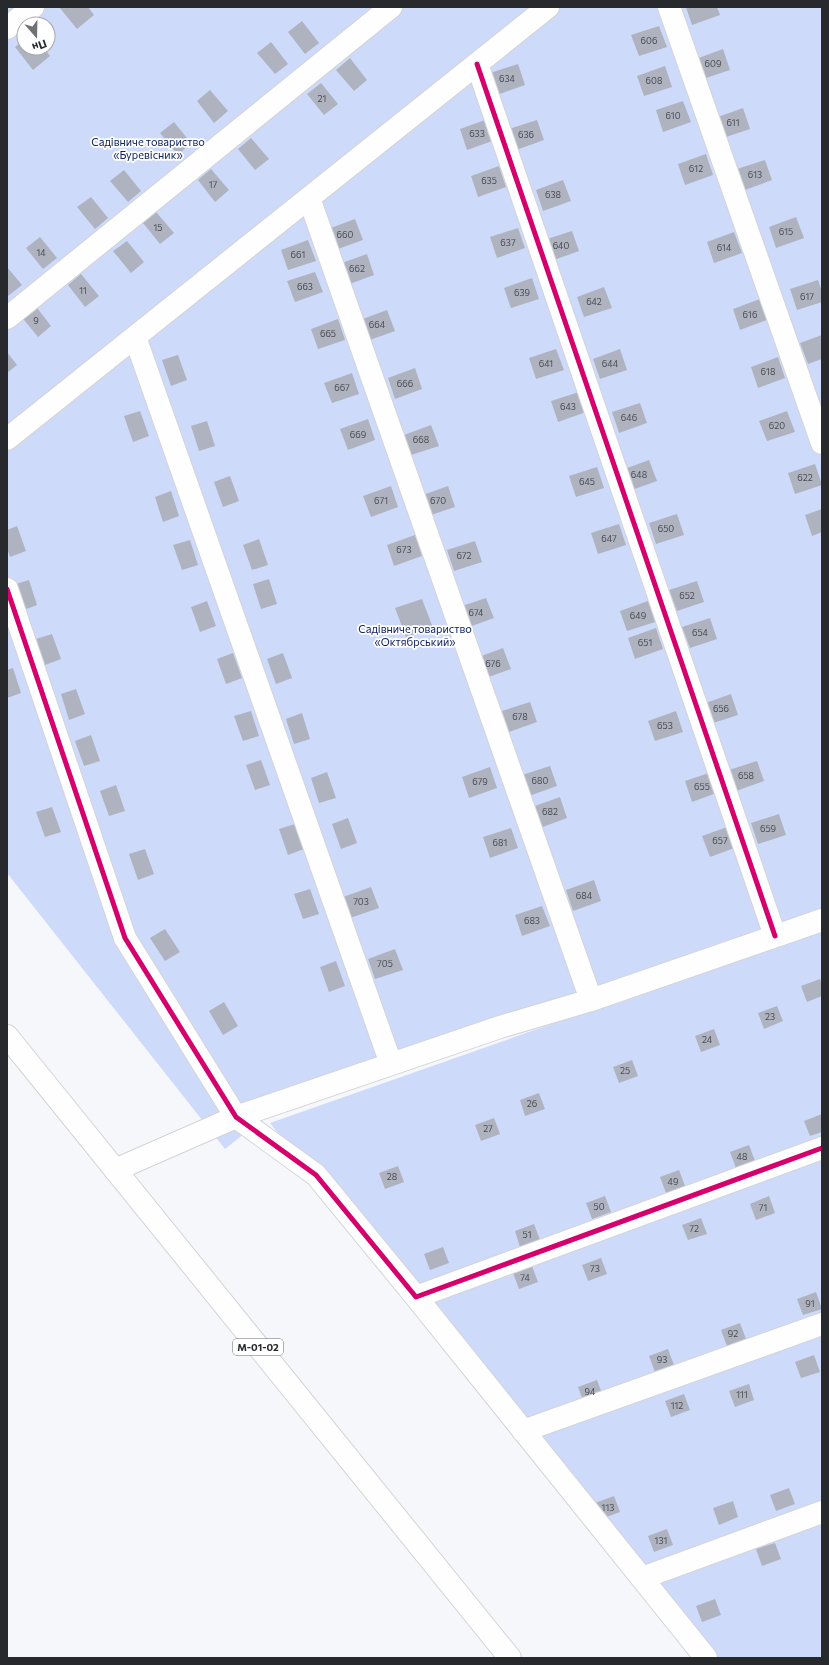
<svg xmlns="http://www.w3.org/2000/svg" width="829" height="1665" viewBox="0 0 829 1665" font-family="Commissioner,sans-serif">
	<rect width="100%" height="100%" fill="#f6f7fb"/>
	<!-- green -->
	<path fill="#cddafa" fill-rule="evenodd" d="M7,7h815v911l-558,200 -39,31 -218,-276zM24,24h24v24h-24z
		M822,929v729h-131l-421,-535z"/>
	<!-- building -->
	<path fill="#afb3c0" d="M59,7h29l6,8 -17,14z
		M686,7h31l3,8 -28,10z
		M302,21l17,22 -14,11 -17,-22z
		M659,26l8,21 -28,9 -8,-21z
		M24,40v8h20l6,8 -17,14 -18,-23z
		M271,42l17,22 -13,10 -18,-21z
		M723,49l7,21 -27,9 -7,-20z
		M350,58l17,22 -13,11 -18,-21z
		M518,64l7,21 -28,10 -7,-22z
		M665,66l7,21 -28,9 -7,-20z
		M321,83l17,21 -14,11 -17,-21z
		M210,90l18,21 -14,12 -17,-22z
		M683,101l8,21 -28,10 -7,-22z
		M743,108l7,21 -27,9 -8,-20z
		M488,119l7,21 -28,10 -7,-21z
		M537,120l7,20 -28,10 -7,-21z
		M174,122l17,21 -13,12 -18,-22z
		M251,138l18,21 -14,11 -17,-21z
		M706,154l7,21 -28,10 -7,-21z
		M765,160l7,20 -27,10 -8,-21z
		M499,166l7,21 -28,10 -7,-21z
		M211,169l18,21 -14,12 -17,-22z
		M124,170l17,21 -13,11 -18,-21z
		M563,180l8,21 -28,10 -7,-21z
		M91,197l17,21 -13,11 -18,-22z
		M156,212l18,21 -14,11 -17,-21z
		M796,217l8,21 -28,10 -7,-21z
		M355,219l8,21 -28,10 -7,-21z
		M518,228l7,20 -28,10 -7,-21z
		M572,231l7,20 -28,10 -7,-21z
		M734,232l8,21 -28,10 -7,-21z
		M40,237l17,21 -14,11 -17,-21z
		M308,240l8,21 -28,9 -7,-20z
		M127,241l17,21 -13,11 -18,-22z
		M367,254l7,21 -27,10 -8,-21z
		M7,267l15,18 -14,11 -1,-1z
		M315,272l8,20 -28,10 -8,-21z
		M81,274l18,22 -14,11 -17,-22z
		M532,278l7,21 -28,9 -7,-20z
		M818,280l4,12v10l-25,8 -7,-21z
		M604,287l8,21 -28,9 -7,-20z
		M760,299l7,21 -27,10 -7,-21z
		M34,304l17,22 -13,11 -18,-22z
		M387,310l8,21 -28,10 -7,-21z
		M338,319l7,21 -27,9 -7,-20z
		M822,335v24l-14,5 -8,-21z
		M556,349l8,21 -28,9 -7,-21z
		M620,349l7,21 -27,9 -7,-20z
		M7,352l10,13 -10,8z
		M178,355l9,25 -16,6 -9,-26z
		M778,357l7,21 -27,10 -7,-21z
		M415,368l7,21 -27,10 -7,-21z
		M352,373l7,21 -27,9 -8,-20z
		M579,392l7,20 -28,10 -7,-21z
		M640,403l7,20 -28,10 -7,-21z
		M140,411l9,25 -16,6 -9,-26z
		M787,411l8,21 -28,9 -8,-20z
		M368,419l7,21 -27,10 -8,-21z
		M207,421l8,25 -16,5 -8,-25z
		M431,425l8,21 -28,9 -7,-20z
		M649,460l8,21 -28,10 -7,-21z
		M815,464l7,21 -27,9 -7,-21z
		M597,467l7,21 -28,9 -7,-21z
		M230,476l9,25 -16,6 -9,-25z
		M391,486l7,21 -27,10 -8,-21z
		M448,486l7,21 -27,9 -8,-20z
		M171,491l8,25 -16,6 -8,-25z
		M822,509v23l-10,4 -7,-21z
		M677,514l7,21 -28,9 -7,-21z
		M619,524l7,21 -28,9 -7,-21z
		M17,526l9,25 -16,6 -3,-9v-18z
		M415,535l7,21 -28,10 -7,-21z
		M259,539l9,26 -16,5 -9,-25z
		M190,540l8,25 -16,5 -9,-25z
		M475,541l7,21 -28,9 -7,-21z
		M269,579l8,25 -16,5 -8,-25z
		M29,580l8,25 -16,6 -8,-26z
		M697,581l7,21 -27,9 -8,-21z
		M486,598l8,20 -28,10 -7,-21z
		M422,599l11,29 -27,9 -11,-29z
		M207,601l9,25 -16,6 -9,-25z
		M648,601l7,21 -28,9 -7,-20z
		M710,618l7,21 -27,9 -8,-21z
		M656,628l7,21 -28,10 -7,-21z
		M52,634l9,25 -16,6 -9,-26z
		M503,648l8,21 -28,10 -7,-21z
		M233,653l9,25 -16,6 -9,-25z
		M283,653l9,25 -16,6 -9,-25z
		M13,668l8,25 -14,5v-28z
		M76,689l9,25 -16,6 -8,-26z
		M731,694l7,21 -28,9 -7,-20z
		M530,702l7,20 -28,10 -7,-21z
		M251,711l8,25 -16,5 -9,-25z
		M676,711l7,21 -28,9 -7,-20z
		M302,713l8,26 -16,5 -8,-25z
		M91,735l9,26 -16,5 -9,-25z
		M261,760l9,25 -15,5 -9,-25z
		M757,761l7,20 -28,10 -7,-21z
		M550,766l7,20 -28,10 -7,-21z
		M490,767l7,21 -28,10 -7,-21z
		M327,772l9,26 -17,5 -8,-25z
		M712,772l7,20 -27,10 -7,-21z
		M116,785l9,26 -16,5 -9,-25z
		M560,797l7,21 -27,10 -8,-21z
		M52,807l9,25 -16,5 -9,-25z
		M779,814l7,21 -28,9 -7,-21z
		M348,818l9,25 -16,6 -9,-25z
		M295,824l9,25 -16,6 -9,-26z
		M730,826l7,21 -27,10 -8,-21z
		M511,828l7,20 -28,10 -7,-21z
		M145,849l9,25 -16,6 -9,-26z
		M594,880l7,21 -28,10 -7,-21z
		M371,887l8,21 -29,10 -7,-21z
		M310,889l9,25 -16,5 -9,-25z
		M542,906l8,20 -28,10 -7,-21z
		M165,929l15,23 -15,9 -15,-23z
		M395,949l8,21 -28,9 -7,-20z
		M336,961l9,25 -16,6 -9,-25z
		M820,979l2,6v11l-15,6 -6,-16z
		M224,1002l14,24 -15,9 -14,-24z
		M777,1006l6,15 -19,8 -6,-16z
		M714,1029l6,16 -19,7 -6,-16z
		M632,1060l6,16 -19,7 -6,-16z
		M539,1093l6,16 -20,7 -5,-16z
		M822,1114v18l-12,4 -6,-15z
		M494,1118l6,16 -19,7 -6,-16z
		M749,1145l6,16 -19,7 -6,-16z
		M398,1166l6,16 -19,7 -6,-16z
		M679,1170l6,16 -19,7 -6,-16z
		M605,1196l6,16 -19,7 -6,-16z
		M769,1196l6,17 -19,7 -6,-16z
		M701,1218l6,16 -19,6 -6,-15z
		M534,1224l6,16 -20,7 -5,-16z
		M443,1247l6,16 -19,7 -6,-16z
		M601,1258l6,16 -19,7 -6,-16z
		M532,1266l6,16 -19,7 -6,-16z
		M816,1292l6,17 -19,6 -6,-16z
		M740,1323l6,16 -19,7 -6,-16z
		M668,1349l6,16 -19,7 -6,-16z
		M814,1355l6,17 -19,6 -6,-16z
		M597,1380l6,16 -19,7 -6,-16z
		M749,1384l5,16 -19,7 -6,-16z
		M684,1394l6,16 -19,7 -6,-16z
		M789,1488l6,16 -19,7 -6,-16z
		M614,1496l6,16 -19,7 -6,-16z
		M733,1501l5,16 -19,8 -6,-17z
		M667,1529l6,16 -19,7 -6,-16z
		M775,1543l6,16 -19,7 -6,-17z
		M715,1599l6,16 -19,7 -6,-16z"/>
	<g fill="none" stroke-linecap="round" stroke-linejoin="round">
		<defs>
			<path id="minor" d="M669,7l153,436
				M7,28l26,-21
				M477,64l298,872
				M309,198l282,802
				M7,318l384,-311
				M135,337l256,727
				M7,439l541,-432
				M7,589l118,349 111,179 80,58 100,122 406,-149
				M115,1170l121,-53 264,-90 91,-27 231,-80
				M416,1297l290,361
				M523,1431l299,-107
				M642,1578l180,-66"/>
			<path id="primary" d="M7,1036l503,622"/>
		</defs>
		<!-- minor casing -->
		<use href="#minor" stroke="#d3d4d7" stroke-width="24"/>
		<!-- primary casing -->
		<use href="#primary" stroke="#d3d4d7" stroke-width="24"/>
		<!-- minor -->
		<use href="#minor" stroke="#fefefe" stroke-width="22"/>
		<!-- primary -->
		<use href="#primary" stroke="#fefefe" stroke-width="22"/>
		<defs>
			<path id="cycleway" d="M477,64l298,872
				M7,589l118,349 111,179 80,58 100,122 406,-149"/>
		</defs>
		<!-- cycleway casing -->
		<use href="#cycleway" stroke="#fff" stroke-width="8"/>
		<!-- cycleway -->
		<use href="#cycleway" stroke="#d6006c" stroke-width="5"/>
	</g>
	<g text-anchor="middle" stroke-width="3.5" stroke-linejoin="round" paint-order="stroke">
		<!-- number labels -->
		<g font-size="9" fill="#4a4c52">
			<text x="649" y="44">606</text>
			<text x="713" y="67">609</text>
			<text x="507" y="82">634</text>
			<text x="654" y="84">608</text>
			<text x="322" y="102">21</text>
			<text x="673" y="119">610</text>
			<text x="733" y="126">611</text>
			<text x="477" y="137">633</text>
			<text x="526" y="138">636</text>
			<text x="696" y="172">612</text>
			<text x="755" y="178">613</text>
			<text x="489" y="184">635</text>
			<text x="213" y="188">17</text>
			<text x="553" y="198">638</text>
			<text x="158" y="231">15</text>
			<text x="786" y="235">615</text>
			<text x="345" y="238">660</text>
			<text x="508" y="246">637</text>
			<text x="561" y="249">640</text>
			<text x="724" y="251">614</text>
			<text x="41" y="256">14</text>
			<text x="298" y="258">661</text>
			<text x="357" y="272">662</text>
			<text x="305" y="290">663</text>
			<text x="83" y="294">11</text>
			<text x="522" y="296">639</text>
			<text x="807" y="300">617</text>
			<text x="594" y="305">642</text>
			<text x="750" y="318">616</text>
			<text x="36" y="324">9</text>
			<text x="377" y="328">664</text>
			<text x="328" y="337">665</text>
			<text x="546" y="367">641</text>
			<text x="610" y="367">644</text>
			<text x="768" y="375">618</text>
			<text x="405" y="387">666</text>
			<text x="342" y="391">667</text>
			<text x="568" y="410">643</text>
			<text x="629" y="421">646</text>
			<text x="777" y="429">620</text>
			<text x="358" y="438">669</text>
			<text x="421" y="443">668</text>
			<text x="639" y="478">648</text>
			<text x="805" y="481">622</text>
			<text x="587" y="485">645</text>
			<text x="381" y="504">671</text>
			<text x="438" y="504">670</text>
			<text x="666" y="532">650</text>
			<text x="609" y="542">647</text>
			<text x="404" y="553">673</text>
			<text x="464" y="559">672</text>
			<text x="687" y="599">652</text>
			<text x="476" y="616">674</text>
			<text x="638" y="619">649</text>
			<text x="700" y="636">654</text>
			<text x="645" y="646">651</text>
			<text x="493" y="667">676</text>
			<text x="721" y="712">656</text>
			<text x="520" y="720">678</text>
			<text x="665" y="729">653</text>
			<text x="746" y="779">658</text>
			<text x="540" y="784">680</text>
			<text x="480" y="785">679</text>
			<text x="702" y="790">655</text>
			<text x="550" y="815">682</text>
			<text x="768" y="832">659</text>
			<text x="720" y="844">657</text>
			<text x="500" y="846">681</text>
			<text x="584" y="899">684</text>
			<text x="361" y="905">703</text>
			<text x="532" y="924">683</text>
			<text x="385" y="967">705</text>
			<text x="770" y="1020">23</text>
			<text x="707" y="1043">24</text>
			<text x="625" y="1074">25</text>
			<text x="532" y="1107">26</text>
			<text x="488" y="1132">27</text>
			<text x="742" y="1160">48</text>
			<text x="392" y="1180">28</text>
			<text x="673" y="1185">49</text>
			<text x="599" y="1210">50</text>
			<text x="763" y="1211">71</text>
			<text x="694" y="1232">72</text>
			<text x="527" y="1238">51</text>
			<text x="595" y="1272">73</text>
			<text x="525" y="1281">74</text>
			<text x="810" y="1307">91</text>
			<text x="733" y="1337">92</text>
			<text x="662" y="1363">93</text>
			<text x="590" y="1395">94</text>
			<text x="742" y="1398">111</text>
			<text x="677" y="1409">112</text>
			<text x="608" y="1511">113</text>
			<text x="661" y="1544">131</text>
		</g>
		<!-- shield labels -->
		<rect fill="#fff" stroke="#68696c" stroke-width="1" x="233" y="1339" width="50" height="16" rx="3"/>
		<g font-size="10" font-weight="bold" fill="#28292d">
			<text x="258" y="1351">М-01-02</text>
		</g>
		<!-- park labels -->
		<g font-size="11" fill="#0f2161" stroke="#fff">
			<text x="148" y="146">Садівниче товариство<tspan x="148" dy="13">«Буревісник»</tspan></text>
			<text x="415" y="633">Садівниче товариство<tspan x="415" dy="13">«Октябрський»</tspan></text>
		</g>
	</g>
	<!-- border -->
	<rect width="829" height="1665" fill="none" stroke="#28292d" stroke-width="16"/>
	<!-- north arrow -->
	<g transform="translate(36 36) rotate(160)"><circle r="19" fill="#ffffff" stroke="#a9a9ab"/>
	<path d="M0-3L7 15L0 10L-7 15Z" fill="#707175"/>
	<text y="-6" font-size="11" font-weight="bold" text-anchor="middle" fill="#28292d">Пн</text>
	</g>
</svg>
